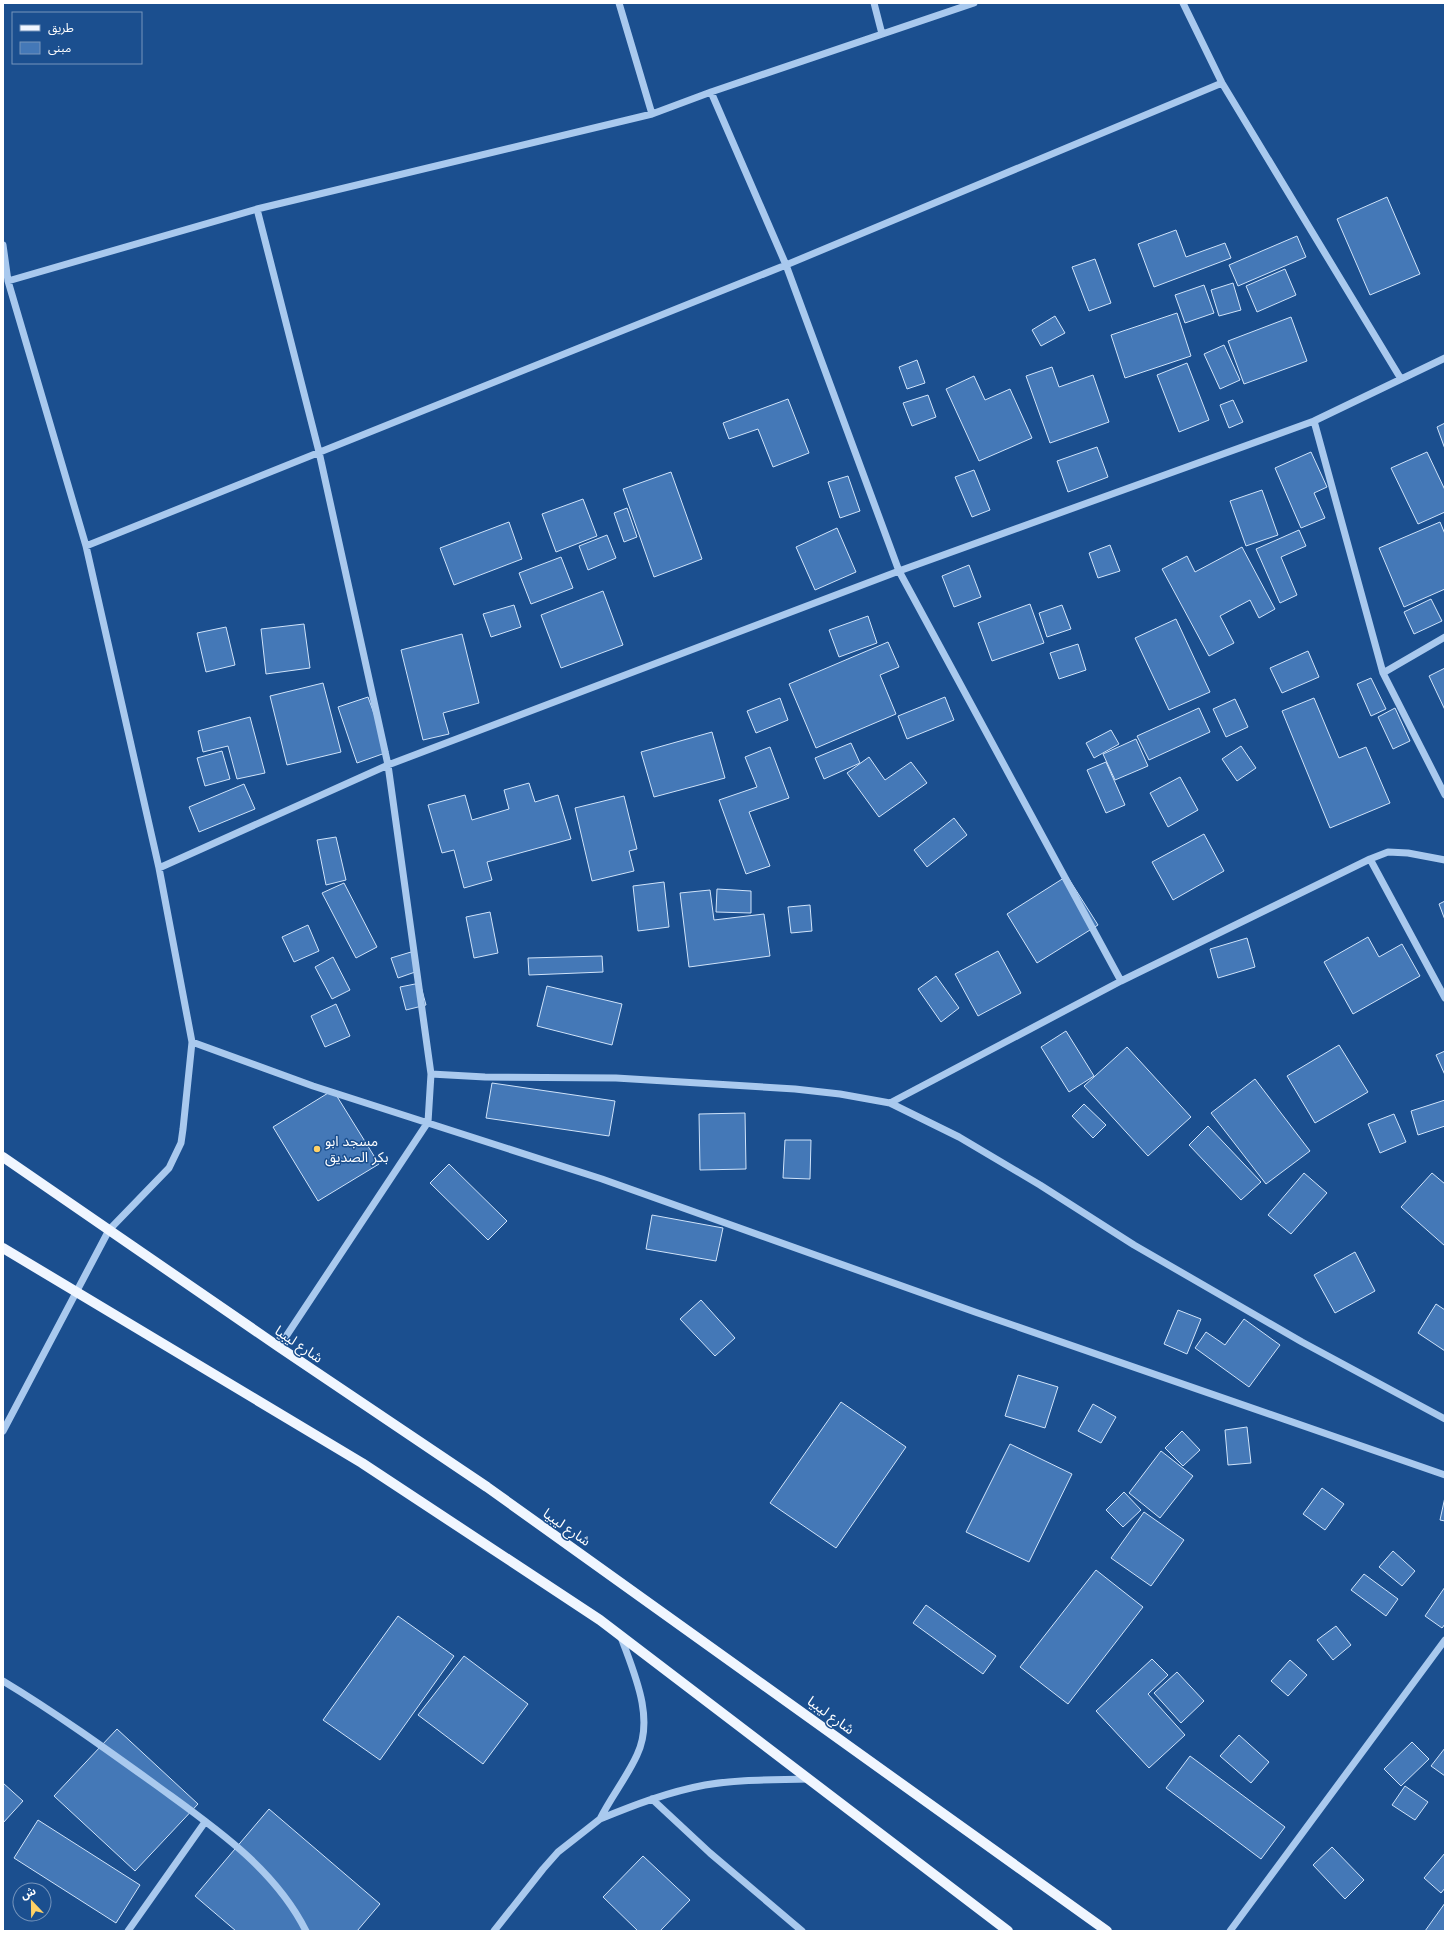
<svg xmlns="http://www.w3.org/2000/svg" width="1448" height="1934" viewBox="0 0 1448 1934" font-family="Arial,'Noto Sans Arabic',sans-serif">
	<rect width="100%" height="100%" fill="#1b4f8f"/>
	<!-- building -->
	<path fill="#4478b7" stroke="#cfe3fa" d="M1387,197l33,77 -50,21 -33,-76z
		M1176,230l10,27 39,-14 6,15 -77,29 -16,-43z
		M1297,236l9,21 -68,29 -9,-21z
		M1095,259l16,44 -22,8 -17,-44z
		M1285,269l11,26 -39,17 -11,-26z
		M1233,283l8,27 -22,6 -8,-26z
		M1204,285l10,28 -29,10 -10,-28z
		M1177,313l14,43 -66,22 -14,-43z
		M1055,316l10,17 -24,13 -9,-16z
		M1291,317l16,44 -63,23 -16,-43z
		M1224,345l16,35 -20,9 -16,-35z
		M917,360l8,23 -18,6 -8,-22z
		M1187,363l22,57 -30,12 -22,-57z
		M1052,367l7,20 34,-12 16,47 -59,21 -24,-67z
		M974,376l11,24 25,-11 22,49 -53,23 -33,-72z
		M928,395l8,22 -24,9 -9,-23z
		M788,399l21,54 -36,14 -15,-38 -29,10 -6,-16z
		M1233,400l10,22 -14,6 -9,-23z
		M1445,423v26l-8,-22z
		M1097,447l11,30 -40,15 -11,-31z
		M1311,452l16,35 -13,6 11,25 -24,10 -26,-60z
		M1427,452l18,38v22l-27,12 -27,-56z
		M974,470l16,40 -18,7 -17,-40z
		M671,472l31,87 -48,18 -31,-88z
		M848,476l12,35 -20,7 -12,-36z
		M1262,490l16,45 -32,11 -16,-45z
		M583,499l14,37 -41,16 -14,-38z
		M627,508l10,29 -13,5 -10,-29z
		M509,522l13,37 -68,26 -14,-37z
		M1440,522l5,12v55l-41,18 -25,-59z
		M837,528l19,44 -41,18 -19,-43z
		M1299,530l7,16 -25,11 16,38 -17,8 -24,-54z
		M607,535l9,23 -28,12 -9,-24z
		M1110,545l10,26 -22,7 -9,-25z
		M1242,547l33,62 -16,9 -9,-18 -30,16 14,27 -25,13 -47,-87 25,-13 8,16z
		M561,557l12,31 -42,16 -12,-31z
		M969,565l12,32 -27,10 -12,-31z
		M603,591l20,54 -62,23 -20,-53z
		M1431,599l11,22 -28,13 -10,-22z
		M1030,604l14,39 -52,18 -14,-38z
		M514,605l7,22 -30,10 -8,-23z
		M1062,605l9,24 -24,8 -8,-24z
		M868,616l9,27 -38,14 -10,-27z
		M1176,619l34,73 -41,18 -34,-72z
		M304,624l6,44 -44,6 -5,-45z
		M226,627l9,38 -29,7 -9,-39z
		M462,634l17,69 -36,10 6,21 -26,6 -22,-90z
		M888,642l11,25 -19,8 16,39 -80,34 -27,-64z
		M1078,644l8,26 -27,9 -9,-26z
		M1308,651l11,26 -37,16 -12,-25z
		M1445,668v42l-16,-34z
		M1371,678l15,31 -15,7 -14,-32z
		M323,683l18,69 -54,13 -17,-69z
		M368,697l20,55 -31,11 -19,-56z
		M945,697l9,23 -47,19 -9,-23z
		M780,698l8,22 -32,13 -9,-22z
		M1314,698l25,60 27,-11 24,56 -60,25 -48,-117z
		M1235,699l13,28 -22,10 -13,-28z
		M1199,708l11,24 -61,28 -12,-24z
		M1395,708l15,33 -17,8 -15,-32z
		M250,717l15,56 -28,6 -9,-33 -25,6 -5,-21z
		M1111,730l8,14 -25,14 -8,-15z
		M712,732l13,46 -71,19 -13,-45z
		M1136,739l12,27 -33,14 -12,-26z
		M851,743l9,20 -36,16 -9,-21z
		M1241,746l15,22 -19,13 -15,-22z
		M770,747l19,51 -40,14 21,54 -24,8 -27,-74 38,-13 -12,-30z
		M222,751l8,28 -25,7 -8,-28z
		M869,757l16,23 26,-18 16,21 -48,34 -32,-44z
		M1106,762l19,43 -19,8 -19,-43z
		M1180,777l18,33 -30,17 -18,-34z
		M529,783l6,19 23,-7 13,44 -84,23 5,18 -28,8 -10,-38 -12,3 -14,-48 37,-10 7,25 37,-11 -5,-19z
		M244,784l11,25 -56,23 -10,-25z
		M624,796l13,53 -8,2 5,20 -42,10 -17,-73z
		M954,818l13,17 -40,32 -13,-17z
		M1204,834l20,37 -51,29 -21,-38z
		M336,837l10,43 -20,5 -9,-45z
		M1067,876l31,49 -61,38 -30,-49z
		M664,882l5,45 -31,4 -5,-45z
		M344,883l33,64 -21,11 -34,-65z
		M717,889l34,2v22l-35,-1z
		M710,890l4,30 50,-6 6,42 -81,11 -9,-74z
		M1445,901v19l-6,-16z
		M810,905l2,26 -21,2 -3,-26z
		M490,912l8,41 -24,5 -8,-41z
		M308,925l11,26 -25,11 -12,-25z
		M1368,937l11,20 23,-13 18,32 -67,38 -29,-52z
		M1247,938l8,29 -37,11 -8,-29z
		M998,951l23,42 -43,23 -23,-42z
		M411,952l7,19 -20,7 -7,-20z
		M602,956l1,16 -74,3 -1,-17z
		M333,957l17,33 -18,9 -17,-32z
		M936,976l23,32 -18,14 -23,-33z
		M420,983l6,22 -20,5 -6,-23z
		M547,986l75,18 -10,41 -75,-19z
		M336,1004l14,32 -25,11 -14,-31z
		M1066,1031l28,45 -25,16 -28,-45z
		M1339,1045l29,47 -53,31 -28,-47z
		M1127,1047l64,70 -43,39 -64,-70z
		M1445,1051v24l-9,-20z
		M1255,1079l55,72 -44,33 -55,-71z
		M492,1083l123,18 -6,35 -123,-18z
		M333,1090l46,74 -61,37 -45,-74z
		M1445,1100v26l-27,9 -7,-24z
		M1084,1104l22,21 -13,13 -21,-22z
		M745,1113l1,56 -46,1 -1,-56z
		M1394,1114l12,28 -26,11 -12,-29z
		M1208,1126l53,56 -20,18 -52,-55z
		M785,1140h26l-1,39 -27,-1z
		M449,1164l58,57 -19,19 -58,-57z
		M1304,1173l23,20 -36,41 -23,-19z
		M1432,1173l13,11v62l-44,-39z
		M652,1215l71,13 -7,33 -70,-12z
		M1355,1252l20,39 -40,22 -21,-38z
		M701,1300l34,38 -20,18 -35,-37z
		M1436,1304l9,6v41l-27,-18z
		M1178,1310l23,9 -14,35 -23,-10z
		M1244,1319l36,26 -31,42 -54,-39 11,-16 19,13z
		M1018,1375l40,12 -13,41 -40,-12z
		M841,1402l65,45 -70,101 -66,-45z
		M1093,1404l23,13 -15,26 -23,-12z
		M1247,1427l4,36 -23,2 -3,-35z
		M1182,1431l18,19 -17,16 -18,-18z
		M1010,1444l62,30 -43,88 -63,-30z
		M1161,1451l32,25 -33,42 -31,-25z
		M1322,1488l22,16 -19,26 -22,-16z
		M1124,1492l17,18 -18,17 -17,-17z
		M1445,1497v24l-5,-1z
		M1144,1512l40,28 -33,46 -40,-28z
		M1393,1551l22,20 -13,15 -23,-19z
		M1096,1570l47,37 -75,97 -48,-37z
		M1364,1574l34,25 -12,17 -35,-26z
		M1445,1587v37l-3,4 -17,-12z
		M926,1605l70,51 -13,18 -70,-51z
		M398,1616l56,40 -74,104 -57,-40z
		M1336,1626l15,19 -18,15 -16,-20z
		M464,1656l64,48 -45,60 -65,-49z
		M1152,1659l16,16 -20,19 37,41 -36,33 -53,-57z
		M1290,1660l17,15 -19,21 -17,-15z
		M1177,1672l27,29 -23,22 -27,-30z
		M117,1729l81,75 -63,67 -81,-75z
		M1239,1735l30,27 -18,21 -31,-27z
		M1412,1742l17,17 -28,27 -17,-17z
		M1445,1748v28l-14,-10z
		M1190,1756l95,71 -24,32 -95,-71z
		M3,1783l20,18 -20,22z
		M1405,1786l23,16 -13,18 -23,-15z
		M269,1809l111,95 -23,27h-121l-41,-35z
		M38,1820l102,65 -24,38 -102,-65z
		M1332,1847l32,33 -19,19 -32,-34z
		M1445,1853v35l-4,5 -17,-15z
		M643,1856l47,44 -30,31h-22l-35,-34z
		M1445,1903v28h-20z"/>
	<g fill="none" stroke-linecap="round" stroke-linejoin="round">
		<!-- minor -->
		<path stroke="#a9c9ee" stroke-width="7" d="M619,3l33,111
			M874,3l8,31
			M1183,3l39,80 179,296
			M711,92l75,173 113,306 222,410
			M257,209l62,243 69,313 43,309 -3,48 -149,225
			M3,245l5,36 78,265 73,322 33,174 -9,87 -2,14 -12,25 -60,62 -106,201
			M8,281l249,-72 395,-95 59,-22 263,-89
			M1314,421l69,252 62,122
			M86,546l700,-281 436,-182
			M1383,673l62,-36
			M1370,859l75,139
			M159,868l229,-103 511,-194 415,-150 131,-63
			M192,1042l121,44 289,93 373,133 470,163
			M431,1074l54,3 131,1 179,11 45,5 50,9 231,-122 249,-122 18,-7 20,1 37,7
			M890,1103l69,34 81,48 94,60 168,97 143,77
			M621,1637c13,36 34,81 16,118 -10,22 -26,42 -37,64 34,-14 68,-27 105,-34 33,-6 69,-5 103,-6
			M3,1681c53,32 103,68 153,104 56,41 118,82 150,146
			M652,1799l58,54 92,78
			M128,1931l77,-109
			M494,1931l49,-62 15,-17 42,-33
			M1230,1931l215,-291"/>
		<!-- major -->
		<path stroke="#f0f6ff" stroke-width="10" d="M3,1157l276,190 208,140 620,444
			M3,1248l359,215 238,157 408,311"/>
	</g>
	<!-- markers -->
	<circle fill="#ffd166" stroke="#1b4f8f" stroke-width="1.5" cx="317" cy="1149" r="4"/>
	<g text-anchor="middle" stroke-width="3" stroke-linejoin="round" paint-order="stroke">
		<!-- poi labels -->
		<g font-size="14" fill="#fff" stroke="#1b4f8f" text-anchor="start">
			<text x="325" y="1146">مسجد ابو<tspan x="325" dy="16">بكر الصديق</tspan></text>
		</g>
		<!-- street labels -->
		<g font-size="14" fill="#fff" stroke="#1b4f8f">
			<text transform="translate(299 1344) rotate(34)" y="5">شارع ليبيا</text>
			<text transform="translate(567 1527) rotate(35)" y="5">شارع ليبيا</text>
			<text transform="translate(831 1715) rotate(36)" y="5">شارع ليبيا</text>
		</g>
	</g>
	<!-- border -->
	<rect width="1448" height="1934" fill="none" stroke="#ffffff" stroke-width="8"/>
	<!-- legend -->
	<rect x="12" y="12" width="130" height="52" fill="#1b4f8f" stroke="#7695bc"/>
	<rect x="20" y="25" width="20" height="6" fill="#f0f6ff" stroke="#7695bc"/>
	<text x="48" y="32" font-size="12" fill="#ffffff">طريق</text>
	<rect x="20" y="42" width="20" height="12" fill="#4478b7" stroke="#7695bc"/>
	<text x="48" y="52" font-size="12" fill="#ffffff">مبنى</text>
	<!-- north arrow -->
	<g transform="translate(32 1902) rotate(338)"><circle r="19" fill="#1b4f8f" stroke="#7695bc"/>
	<path d="M0-3L7 15L0 10L-7 15Z" fill="#ffd166"/>
	<text y="-6" font-size="11" font-weight="bold" text-anchor="middle" fill="#ffffff">ش</text>
	</g>
</svg>
